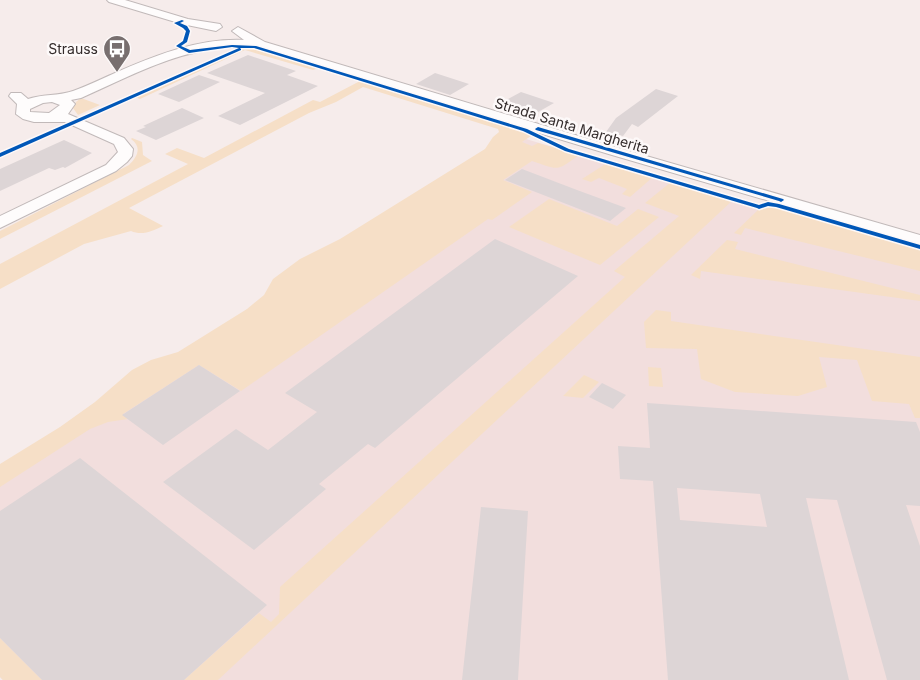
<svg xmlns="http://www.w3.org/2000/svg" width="920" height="680" viewBox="0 0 920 680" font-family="Inter,sans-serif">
	<rect width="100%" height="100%" fill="#f6eceb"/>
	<!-- built -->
	<path fill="#f2dedd" d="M526,139l144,43 15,1 235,66v431h-917l-3,-3v-198z"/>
	<!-- green -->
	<path fill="#f6dfc7" d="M247,47l71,21 -5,2 -68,-20 -105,49 -5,-2z
		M360,81l174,53 -12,8 10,4 6,-3 41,12c-23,17 -20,15 -47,6l-29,19 29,12 -40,28 -4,-1 -247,172 -42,-26 -76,49 5,5 -20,3 -18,7 -90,58v-23l60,-37 35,-25 37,-32 19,-10 27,-8 69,-43 17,-14 9,-16 27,-20 40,-20 145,-90 8,-12 6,-5 -1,-3 -135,-42 -27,15 -27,11 -180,95 34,18c-10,5 -21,10 -32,5l-47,13 -84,45v-25l188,-100 -23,-10 12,-6 27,10 109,-58 7,2z
		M81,98l19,7 -22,10 -5,-7 3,-6z
		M132,138l10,4 1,13 9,6 -152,78v-8l129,-66c9,-9 13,-18 2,-26z
		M607,163l46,14 -23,20 -8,-3 5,-5 -28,-11 -8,4 -9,-3z
		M671,182l62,18 -515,480h-34l75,-67 12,9 8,-8 1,-27 345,-310 -11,-6 65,-55 -34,-13z
		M549,199l68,27 21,-17 21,8 -59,48 -91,-38z
		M767,206l9,1 144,42v22l-175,-43 -4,7 -7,-2 24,-23z
		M727,240l11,2 -3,7 185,46v6l-219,-30 -1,8 -9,-4z
		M656,310l15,2v9l249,36v61h-5l-6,-14 -37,-3 -15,-41 -38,-3 8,30 -29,9 -63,-4 -34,-13 -4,-30 -51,-1 -2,-26z
		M648,367l13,1 2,19 -14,-1z
		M584,375l15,7 -16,16 -20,-2z
		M0,638l42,42h-39l-3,-3z"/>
	<!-- building -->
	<path fill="#ddd5d6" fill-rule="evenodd" d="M248,55l48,16 -9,4 31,11 -78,39 -22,-9 47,-23 -58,-20z
		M435,73l34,11 -19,11 -34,-11z
		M199,75l21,7 -41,20 -21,-8z
		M656,89l22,7 -40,31 -6,-3 -9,12 -17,-4 10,-14z
		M521,92l33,11 -23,13 -34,-11z
		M182,108l22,10 -48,22 -20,-9 10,-4 -3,-1z
		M64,140l28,13 -27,15 -2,-1 -8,3 -6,-2 -49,23v-22z
		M522,169l55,21 49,18 -16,13 -105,-41z
		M495,239l83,37 -203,172 -7,-4 -49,40 7,5 -72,61 -91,-68 73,-53 32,21 49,-38 -32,-19z
		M199,365l41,26 -77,54 -41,-30z
		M602,383l24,12 -13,14 -24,-12z
		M647,403l269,19 4,10v74l-14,-1 14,41v134h-33l-50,-180 -31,-2 43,182h-181l-15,-199 -33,-2 -2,-33 32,2zM677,488l83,6 7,33 -87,-7z
		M80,458l187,147 -83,75h-142l-42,-42v-127z
		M481,507l47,4 -10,169h-56z"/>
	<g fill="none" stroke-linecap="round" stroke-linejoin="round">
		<defs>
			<path id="minor" d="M107,0h18l63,19 32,5 2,3 -6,4 -34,-7 -73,-22z
				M238,27l27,15 357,107 298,86v10l-308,-90 -355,-107c-17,0 -34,-2 -50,2 -45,8 -85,30 -126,48l-10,2 4,4 -7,10 56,24 9,11 -1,7 -5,6 -11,9 -116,57v-12l106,-51 12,-13 -4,-8 -49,-22h-31l-11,-3 -7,-5 1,-10 -8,-8 2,-3h10l7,6c15,-5 30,-3 45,-8 14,-5 28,-12 42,-18 41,-18 84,-35 129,-33l-12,-9zM52,102l8,3 -11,8 -19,-1v-3l13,-6z"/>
		</defs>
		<!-- minor casing -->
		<use href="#minor" stroke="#c1b9b9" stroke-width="2"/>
		<!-- minor -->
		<use href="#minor" fill="#fefcfc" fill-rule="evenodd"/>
		<defs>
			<path id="cycleway" d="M182,20l2,1 -4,2 7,3 3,5 -3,11 -6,4 9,4 42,-5 24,1 271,83 42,20 190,56 9,-3 11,2 141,41v4l-144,-42 -8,-1 -9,3 -2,-1 -192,-57 -42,-20 -269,-83h-14l1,1v1l-241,107v-4l239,-105 -7,-1 -43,6 -13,-7 7,-5 3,-10 -3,-3 -9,-5z
				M538,127l245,72 1,1 -3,2 -2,-1 -243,-71 -1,-1z"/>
		</defs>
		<!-- cycleway casing -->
		<use href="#cycleway" stroke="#fdf9f9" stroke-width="3"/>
		<!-- cycleway -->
		<use href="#cycleway" fill="#0057b8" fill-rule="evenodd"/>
	</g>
	<!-- icons -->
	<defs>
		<symbol id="bus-pin" viewBox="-11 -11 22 30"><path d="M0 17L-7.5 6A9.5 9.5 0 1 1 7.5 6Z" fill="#786f6f" stroke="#fdf9f9"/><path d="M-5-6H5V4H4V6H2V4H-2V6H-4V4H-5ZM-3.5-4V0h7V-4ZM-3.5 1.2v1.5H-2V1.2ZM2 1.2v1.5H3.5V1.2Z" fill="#fff"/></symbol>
	</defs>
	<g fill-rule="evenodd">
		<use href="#bus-pin" x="101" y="33" width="32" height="43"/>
	</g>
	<g text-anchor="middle" stroke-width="5" stroke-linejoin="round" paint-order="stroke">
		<!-- far-poi labels -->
		<g font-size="14" fill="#342c2c" stroke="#fdf9f9" text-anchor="end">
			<text x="98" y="54">Strauss</text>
		</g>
		<!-- far-street labels -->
		<g font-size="14" fill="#342c2c" stroke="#fdf9f9">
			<text transform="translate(572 126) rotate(17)" y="5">Strada Santa Margherita</text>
		</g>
	</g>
</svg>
